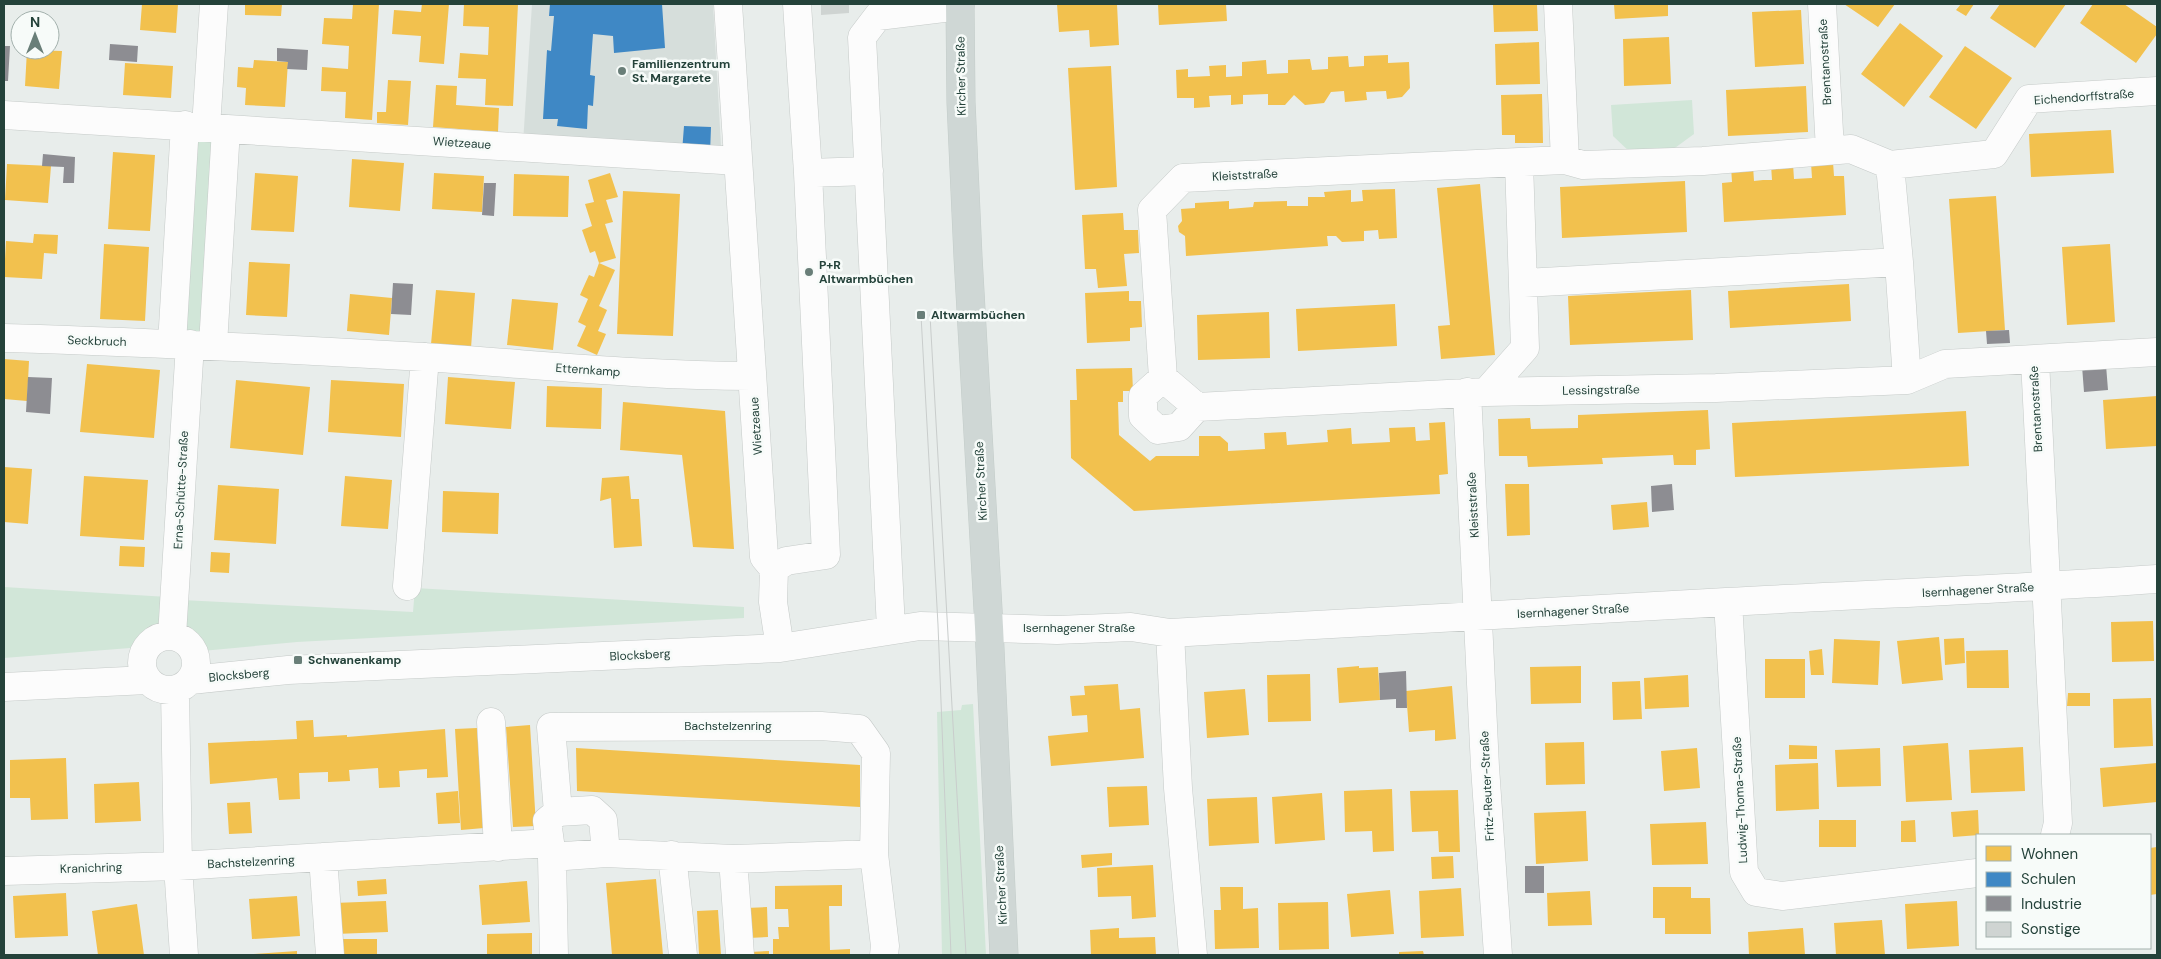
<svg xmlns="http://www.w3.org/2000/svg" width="2161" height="959" viewBox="0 0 2161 959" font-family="'DM Sans',sans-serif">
	<rect width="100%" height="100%" fill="#e8edeb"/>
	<!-- built -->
	<path fill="#d6dedb" d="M532,4h181l8,142 -198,-3z"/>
	<!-- green -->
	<path fill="#d1e6d8" d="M1692,100l2,34 -26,19 -36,1 -19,-18 -2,-31z
		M190,132l29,1 -11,204 -29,-1z
		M4,587l164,10v27l-20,9 -18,15 -126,10z
		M415,588l329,19v11l-447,24 -95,9 -13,-15 -9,-6 2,-30 231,12z
		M973,704l13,251h-44l-5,-243 24,-2 1,-5z"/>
	<!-- homes -->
	<path fill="#f2c14e" d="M142,4h36l-2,29 -36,-3z
		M245,4h37l-1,12 -36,-1z
		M353,4h26l-7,116 -27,-2 1,-26 -25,-1 1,-24 26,2 1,-23 -27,-2 2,-26 28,1z
		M422,4h27l-5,60 -25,-2 2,-26 -29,-2 2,-24 27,2z
		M464,4h54l-5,102 -28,-1 1,-26 -28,-1 2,-25 28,2 1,-28 -26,-1z
		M1057,4h60l2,41 -29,2 -1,-17 -30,2z
		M1158,4h68l1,17 -68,4z
		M1493,4h44l1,27 -44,1z
		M1614,4h54v12l-53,3z
		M1844,4h51l-17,23z
		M1961,4h13l-8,12 -10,-6z
		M2000,4h66l-31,44 -45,-30z
		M2093,4h31l33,23v7l-21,29 -56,-40z
		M1801,10l3,54 -49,3 -3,-55z
		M1900,23l43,33 -39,51 -43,-33z
		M1669,37l2,47 -47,2 -1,-47z
		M1539,42l1,42 -44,1 -1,-41z
		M1965,46l47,32 -36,51 -47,-32z
		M27,50l35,1 -3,38 -34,-3z
		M1388,55v8l21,-1 1,26 -8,9 -15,2 -1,-8 -20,1 1,8 -22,2 -1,-11 -13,1 -7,11 -19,2 -11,-10 -9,10h-17v-11l-25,1v9l-12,1v-10l-22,1 1,11 -16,1v-10h-17l-1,-28 12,-1v8l22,-1 -1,-10 17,-1v12l16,-1v-14l24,-2 1,14 21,-1v-13l22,-1 2,11 16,-1v-12l20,-1 1,11 15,-1v-10z
		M254,60l34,2 -3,45 -40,-2 1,-17 -9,-1 1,-20 15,1z
		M125,63l48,3 -2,32 -48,-3z
		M1111,66l6,121 -42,3 -7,-122z
		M388,80l23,1 -3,44 -31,-2v-11h9z
		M436,85l21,1 -1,19 43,3 -1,24 -65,-5z
		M1806,86l2,46 -80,4 -2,-46z
		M1542,94l1,49h-28v-8h-13l-1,-40z
		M2111,130l3,43 -83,4 -2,-43z
		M113,152l42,3 -5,76 -42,-2z
		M352,159l52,4 -4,48 -51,-4z
		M1833,162l1,14h10l2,39 -122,7 -2,-39 10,-1 -1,-15 22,-1 1,15 9,-1h9l-1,-15 22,-1 1,15 18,-1 -1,-15z
		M7,164l44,2 -3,37 -43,-3z
		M255,173l43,3 -4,56 -43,-2z
		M434,173l50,3 -2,36 -50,-3z
		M610,173l8,24 -12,3 7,22 -8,2 11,34 -17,5 -4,-12 -5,2 -8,-23 10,-4 -7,-22 9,-2 -6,-22z
		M514,174l55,2 -1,41 -55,-1z
		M1685,181l2,51 -125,6 -2,-51z
		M1480,184l15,171 -54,4 -3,-33 12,-1 -13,-137z
		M1395,189l2,49 -18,1 -1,-9 -14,1v10l-22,1 -6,-6h-9l1,10 -142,10 -1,-20 -6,-4 -1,-6 4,-5 -1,-12 14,-1v-5l34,-2v8l24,-2 1,-5 33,-1v5h21v-9h17l-1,-5 27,-2v12l12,-1 -1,-11z
		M623,191l57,3 -7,142 -56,-2z
		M1996,196l9,134 -47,3 -9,-134z
		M1123,213l1,17h14l1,23 -15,1 3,32 -29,2 -2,-19h-11l-3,-54z
		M34,234l24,1 -1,19 -13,-1 -2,26 -38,-2 2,-36 27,2z
		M104,244l45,3 -4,74 -45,-2z
		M2110,244l5,78 -48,3 -5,-78z
		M249,262l41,2 -3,53 -41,-2z
		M599,263l16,7 -16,36 8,4 -9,21 8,3 -9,21 -20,-9 9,-20 -8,-4 10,-23 -8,-4 9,-20 5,2z
		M1849,284l2,37 -121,7 -2,-37z
		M436,290l39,3 -4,55 -40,-4z
		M1691,290l2,50 -123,5 -2,-49z
		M1129,291v10h12l1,26 -12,1v13l-43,2 -2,-50z
		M350,294l42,4 -3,37 -42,-4z
		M512,299l46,4 -5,47 -46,-5z
		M1395,304l2,42 -99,5 -2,-42z
		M1269,312l1,46 -72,2 -1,-45z
		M4,359l25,2 -2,40 -23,-2z
		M87,364l73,6 -6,68 -74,-6z
		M1132,368l1,23h-10v11h-5l1,33 31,26 6,-5h43v-20h21l8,7v8l37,-2 -1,-16 22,-1 1,13 41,-3 -1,-12 24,-2 1,16 38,-2 -1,-14 26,-1 1,14 14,-1 -1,-17 16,-1 3,52 -9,1 1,19 -306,17 -63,-53 -1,-58h7l-1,-31z
		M448,377l67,5 -4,47 -66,-5z
		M236,380l74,7 -7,68 -73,-7z
		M331,380l73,4 -3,53 -73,-5z
		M547,386l55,2 -1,41 -55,-2z
		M2157,396v50l-51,3 -3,-49z
		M623,402l102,9 9,138 -41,-2 -11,-92 -62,-5z
		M1708,410l2,39 -14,1v15h-22l-1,-10 -71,3 1,6 -75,3 -1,-11h-28l-1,-37 32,-1 1,11 47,-1v-13z
		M1966,411l3,55 -234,11 -3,-54z
		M4,467l28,2 -4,55 -24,-2z
		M84,476l64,4 -4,60 -64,-4z
		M345,476l47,4 -4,49 -47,-3z
		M629,476l2,23h8l3,47 -28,2 -3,-50 -11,3 2,-23z
		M1505,484h24l1,51 -23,1z
		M218,485l61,4 -3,55 -62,-4z
		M443,491l56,2 -1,41 -56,-2z
		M1647,502l2,25 -36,3 -2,-25z
		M120,546l25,1 -1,20 -25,-1z
		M211,552l19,1 -1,20 -19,-1z
		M2153,621l1,40 -42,1 -1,-40z
		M1939,637l4,43 -41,4 -5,-43z
		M1964,638l1,25 -20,2 -1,-26z
		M1834,639l46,2 -2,44 -46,-2z
		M1822,649l2,26h-13l-2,-24z
		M2008,650l1,38h-42l-1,-37z
		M1765,659h40v39h-40z
		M1359,666v2l19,-1 2,33 -41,3 -2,-35z
		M1581,666v37l-50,1 -1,-37z
		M1310,674l1,47 -43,1 -1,-47z
		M1688,675l1,32 -44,2 -1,-31z
		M1640,681l2,38 -29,1 -1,-38z
		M1118,684l2,26 20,-2 4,50 -93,8 -3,-30 40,-4 -1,-17 -15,1 -2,-20 15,-1 -1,-9z
		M1452,686l4,53 -21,2v-11l-26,2 -3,-41z
		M1245,689l4,46 -42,3 -3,-46z
		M2068,693h22v13h-23z
		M2151,698l2,48 -39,2 -1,-49z
		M313,720l1,17 33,-2v2l98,-8 3,48 -21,1v-9l-28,2 1,16 -21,1 -1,-20 -29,2 1,11 -22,1v-10l-29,1 1,26 -21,1 -2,-22 -67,6 -2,-41 89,-4 -1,-18z
		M530,725l6,101 -23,1 -7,-100z
		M477,728l7,100 -23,2 -6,-101z
		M1584,742l1,42 -39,1 -1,-42z
		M1948,743l4,57 -46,2 -3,-56z
		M1789,745l28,1v13h-28z
		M2023,747l2,44 -54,2 -2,-43z
		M576,748l284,17v42l-283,-16z
		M1697,748l3,40 -36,3 -3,-40z
		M1880,748l1,38 -44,1 -2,-37z
		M66,758l2,61 -37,1 -1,-22h-20v-38z
		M1818,763l1,46 -43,2 -1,-46z
		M2157,763v39l-54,5 -3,-39z
		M139,782l2,39 -46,2 -1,-39z
		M1147,786l2,39 -40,2 -2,-40z
		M1392,789l2,62 -21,1 -1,-21 -27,1 -1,-41z
		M1458,790l2,62h-21l-1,-21 -26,1 -2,-41z
		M458,791l2,32 -22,1 -2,-31z
		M1322,793l3,47 -50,4 -3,-47z
		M1257,797l2,46 -50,3 -2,-47z
		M250,802l2,31 -23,1 -2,-31z
		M1978,810l1,25 -26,2 -2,-25z
		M1586,811l2,50 -52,3 -2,-51z
		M1819,820h37v27h-37z
		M1915,820l1,22h-15v-21z
		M1706,822l2,42 -56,1 -2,-41z
		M2157,847v47l-7,1v-47z
		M1112,853v12l-30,3 -1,-13z
		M1453,856l1,22 -22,1 -1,-22z
		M1153,865l3,52 -24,2 -1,-23 -33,1 -1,-29z
		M386,879l1,15 -29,2 -1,-15z
		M656,879l7,76h-51l-6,-72z
		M527,881l3,41 -48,3 -3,-40z
		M842,885v21h-13l1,44 20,-1v6h-77v-16h6l-1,-12h11l-1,-18h-13v-23z
		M1220,887h23v22l15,-1 1,40 -44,1 -1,-39h7z
		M1653,887h38v11h19l1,36h-46v-16h-12z
		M1461,888l3,48 -43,2 -2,-47z
		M1390,890l4,44 -43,3 -4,-43z
		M1590,891l2,34 -44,1 -1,-33z
		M66,893l2,43 -53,2 -2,-42z
		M297,896l3,40 -48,3 -3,-40z
		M386,901l2,31 -53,2 -1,-31z
		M1957,901l2,45 -52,3 -2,-45z
		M1328,902l1,47 -50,1 -1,-47z
		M137,904l7,51h-46l-6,-44z
		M767,907l1,30 -20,1 -2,-30z
		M718,910l3,45h-22l-2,-44z
		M1882,920l3,35h-49l-2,-32z
		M1119,928v10l36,-1 1,18h-65l-1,-25z
		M1803,928l2,27h-56l-1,-23z
		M532,933v22h-45v-21z
		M340,939h37v16h-37z
		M297,951v4h-43v-1z
		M769,951v4h-19v-3z
		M1423,951l1,4h-25v-3z"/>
	<!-- schools -->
	<path fill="#3f88c5" d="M550,4h112l3,44 -51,5 -1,-17 -20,-2 -3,41 5,1 -2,30 -5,-1 -1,24 -30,-3 1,-7h-15l4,-69 4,1 3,-35h-5z
		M684,126l27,1 -1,27 -28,-2z"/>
	<!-- industry -->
	<path fill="#8d8d92" d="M110,44l28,2 -1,16 -28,-2z
		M4,46h6l-2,35h-4z
		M277,48l31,2 -1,20 -20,-1 1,-7 -11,-1z
		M43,154l32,3 -1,26h-11l1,-16 -22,-1z
		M484,183h12l-2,33 -12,-1z
		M393,283l20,1 -2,31 -20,-1z
		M2009,330l1,13 -23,1 -1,-13z
		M2106,365l2,25 -24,2 -2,-26z
		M28,377l24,1 -2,36 -24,-2z
		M1672,484l2,26 -22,2 -1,-26z
		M1406,671l1,37h-11v-9l-16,1 -1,-27z
		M1525,866h19v27h-19z"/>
	<!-- building -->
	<path fill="#cfd4d2" d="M821,4h28v9l-28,2z"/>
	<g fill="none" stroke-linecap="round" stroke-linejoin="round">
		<defs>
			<path id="minor" d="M728,4l36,553 10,12
				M797,4l11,169
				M1558,4l7,156
				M1822,4l8,146
				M4,115l734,46
				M206,127l8,-123
				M1519,162l-336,16 -31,32 11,168 34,29 289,-15 230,-4 191,-8 38,-16 212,-12
				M1890,165l9,97 8,118
				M1524,283l375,-21
				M4,338c140,4 280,11 419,19 110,7 219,19 329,19
				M172,344l13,-219
				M213,345l13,-216
				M2035,360l23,463 -3,12
				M1163,378l-20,18v20l15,14 21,-3 18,-20
				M1467,392l18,375 13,188
				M1486,392l39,-44 -6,-186 46,-2 18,5 120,-4 148,-12 39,16 104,-11 35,-55 128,-8
				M407,586l18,-229
				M1728,602l16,270 12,20 26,4 195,-23
				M891,629l-29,-592 16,-21 82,-10
				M1170,633l8,155 15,167
				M172,636l18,-292
				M142 663a27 27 0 1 1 54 0a27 27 0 1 1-54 0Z
				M780,648l-7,-46 1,-33 12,-8 40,-6 -18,-382 61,-2
				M191,680l97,-10 492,-22 140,-22 137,4 74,-3 39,6c186,-10 371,-20 556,-31 144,-8 288,-13 431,-23
				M4,687l143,-7
				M175,690l3,176 6,89
				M491,722l7,125
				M558,812l-7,-85 270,-1 38,3 17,24 -2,101
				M672,855l11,100
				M323,857l7,98
				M552,857l54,-4 127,6 141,-5 11,92 -1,9
				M733,859l7,96
				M4,871l174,-5 372,-23
				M554,955l-2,-98 -5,-36 11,-9 34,-2 11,10 3,33"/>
			<path id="major" d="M960,4l1,98 7,155 21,370 15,328"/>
		</defs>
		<!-- minor casing -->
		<use href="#minor" stroke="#c5cac8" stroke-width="29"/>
		<!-- major casing -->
		<use href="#major" stroke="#c3ccc9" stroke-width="29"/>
		<!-- minor -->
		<use href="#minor" stroke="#fcfcfc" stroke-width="28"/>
		<!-- major -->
		<use href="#major" stroke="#cfd7d5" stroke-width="28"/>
		<!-- tram -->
		<path stroke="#c9cdcc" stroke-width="1" d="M921,315l17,310 13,330
			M930,315l36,640"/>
	</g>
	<!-- markers -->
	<g fill="#697e78" stroke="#f7fbf9" stroke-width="2">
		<circle cx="622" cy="71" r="5"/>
		<circle cx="809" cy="272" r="5"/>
		<rect x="916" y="310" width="10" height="10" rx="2.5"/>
		<rect x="293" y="655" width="10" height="10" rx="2.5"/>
	</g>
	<g text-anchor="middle" stroke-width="5" stroke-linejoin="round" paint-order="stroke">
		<!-- street labels -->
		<g font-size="12" fill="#24423a" stroke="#f7fbf9">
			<text transform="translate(1825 62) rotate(-93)" y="4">Brentanostraße</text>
			<text transform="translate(961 76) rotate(-91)" y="4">Kircher Straße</text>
			<text transform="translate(2084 97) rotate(-4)" y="4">Eichendorffstraße</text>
			<text transform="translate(462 143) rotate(4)" y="4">Wietzeaue</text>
			<text transform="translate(1245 175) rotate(-3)" y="4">Kleiststraße</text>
			<text transform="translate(97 341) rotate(2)" y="4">Seckbruch</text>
			<text transform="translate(588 370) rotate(4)" y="4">Etternkamp</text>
			<text transform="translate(1601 390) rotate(-1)" y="4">Lessingstraße</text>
			<text transform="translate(2036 409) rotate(-93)" y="4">Brentanostraße</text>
			<text transform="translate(756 426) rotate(-94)" y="4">Wietzeaue</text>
			<text transform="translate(981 481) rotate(-93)" y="4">Kircher Straße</text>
			<text transform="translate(181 490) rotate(-87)" y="4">Erna-Schütte-Straße</text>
			<text transform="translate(1473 505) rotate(-93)" y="4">Kleiststraße</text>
			<text transform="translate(1978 590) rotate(-3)" y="4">Isernhagener Straße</text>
			<text transform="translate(1573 611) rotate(-3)" y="4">Isernhagener Straße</text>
			<text x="1079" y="632">Isernhagener Straße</text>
			<text transform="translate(640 655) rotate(-3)" y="4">Blocksberg</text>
			<text transform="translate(239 675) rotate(-5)" y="4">Blocksberg</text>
			<text x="728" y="730">Bachstelzenring</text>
			<text transform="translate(1487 786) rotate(-93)" y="4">Fritz-Reuter-Straße</text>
			<text transform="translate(1740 800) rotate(-93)" y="4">Ludwig-Thoma-Straße</text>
			<text transform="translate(251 862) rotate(-3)" y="4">Bachstelzenring</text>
			<text transform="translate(91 868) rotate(-2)" y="4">Kranichring</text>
			<text transform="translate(1001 885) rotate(-93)" y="4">Kircher Straße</text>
		</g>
		<!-- poi labels -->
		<g font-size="12" font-weight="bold" fill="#24423a" stroke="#f7fbf9" text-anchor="start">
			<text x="632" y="68">Familienzentrum<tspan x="632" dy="14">St. Margarete</tspan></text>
			<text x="819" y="269">P+R<tspan x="819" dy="14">Altwarmbüchen</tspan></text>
			<text x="931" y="319">Altwarmbüchen</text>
			<text x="308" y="664">Schwanenkamp</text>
		</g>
	</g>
	<!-- border -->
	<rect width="2161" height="959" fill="none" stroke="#24423a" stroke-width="10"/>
	<!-- legend -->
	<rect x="1976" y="834" width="175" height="115" fill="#f7fbf9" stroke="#a3b1ad"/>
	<rect x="1986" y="846" width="25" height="15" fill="#f2c14e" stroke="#a3b1ad"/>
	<text x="2021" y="859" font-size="15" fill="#24423a">Wohnen</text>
	<rect x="1986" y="872" width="25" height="15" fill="#3f88c5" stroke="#a3b1ad"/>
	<text x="2021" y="884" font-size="15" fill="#24423a">Schulen</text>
	<rect x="1986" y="896" width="25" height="15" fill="#8d8d92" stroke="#a3b1ad"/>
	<text x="2021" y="909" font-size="15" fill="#24423a">Industrie</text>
	<rect x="1986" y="922" width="25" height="15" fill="#cfd4d2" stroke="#a3b1ad"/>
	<text x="2021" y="934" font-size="15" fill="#24423a">Sonstige</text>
	<!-- north arrow -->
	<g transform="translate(35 35)"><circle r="24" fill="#f7fbf9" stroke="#a3b1ad"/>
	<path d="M0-4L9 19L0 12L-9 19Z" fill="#697e78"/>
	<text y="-8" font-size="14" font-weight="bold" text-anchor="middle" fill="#24423a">N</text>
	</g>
</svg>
